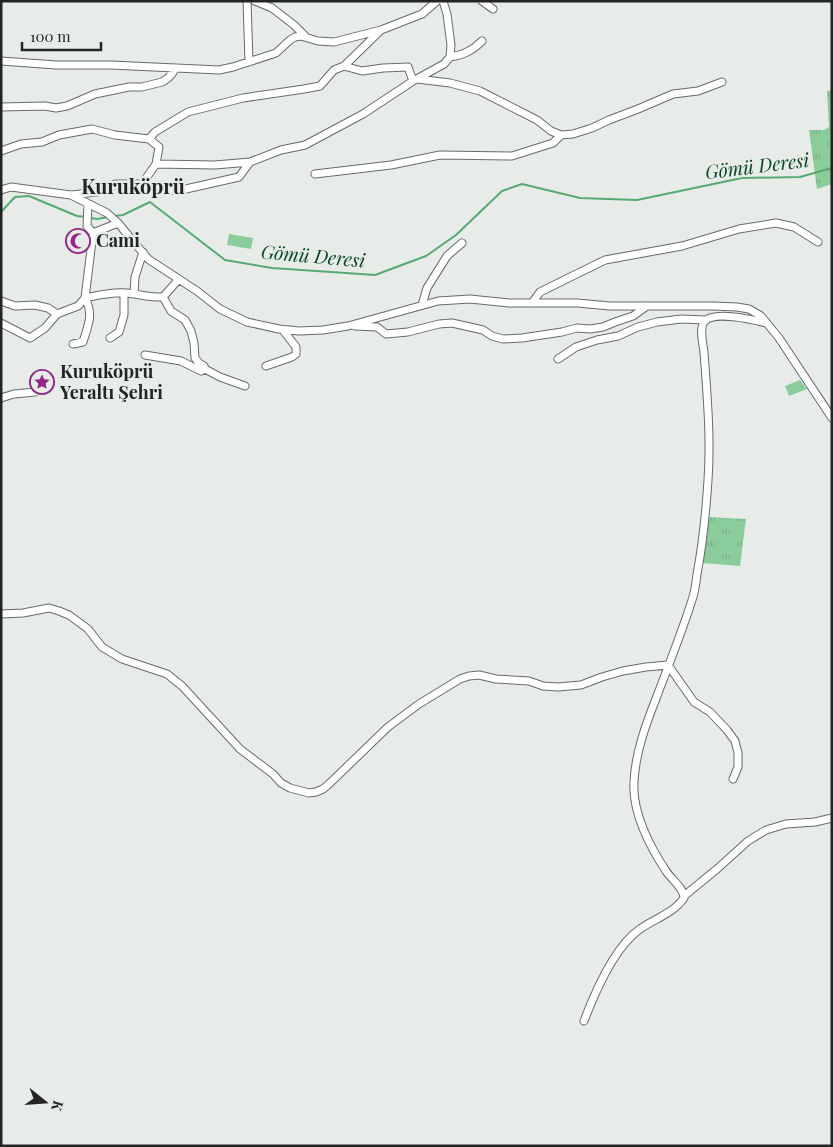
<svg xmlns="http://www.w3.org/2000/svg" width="833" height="1147" viewBox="0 0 833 1147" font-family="'Playfair Display',serif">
	<defs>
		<pattern id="grass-tufts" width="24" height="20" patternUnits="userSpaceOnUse" patternTransform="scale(1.25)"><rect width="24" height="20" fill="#8bcc9d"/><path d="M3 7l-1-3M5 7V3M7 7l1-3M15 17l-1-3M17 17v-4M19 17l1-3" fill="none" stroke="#78af87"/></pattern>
	</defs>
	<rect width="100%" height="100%" fill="#e8ece9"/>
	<!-- grass -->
	<path fill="url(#grass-tufts)" d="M832,90v94l-15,5 -8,-59h15l5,-3 -2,-36z
		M800,380l7,9 -18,7 -4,-10z
		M708,517l38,2 -6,47 -38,-3z"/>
	<!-- garden -->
	<path fill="#8bcc9d" d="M229,234l24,4 -2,11 -24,-4z"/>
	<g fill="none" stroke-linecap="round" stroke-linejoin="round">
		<!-- stream -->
		<path stroke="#57aa72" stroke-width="2" d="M1,212l14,-15 14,-1 48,20 9,1
			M115,216l8,-1 27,-13 75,58 47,8 103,7 51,-19 30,-21 46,-44 20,-7 58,14 57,2 105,-22 58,-1 32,-9
			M91,218l6,1 11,-2"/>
		<defs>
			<path id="minor" d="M247,1l2,61
				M255,1l17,7 22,17 12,12
				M482,1l11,8
				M450,57c13,-2 22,-6 32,-16
				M1,61l55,4h55l108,5 14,-3 43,-14 14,-13 5,-3 6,-1 17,5 16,1 47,-12 41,-16 15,-13
				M344,66l18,5 21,-3 25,-1 5,14
				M417,79l33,4 30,8 57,29 14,11 10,4 12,-1 19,-6 17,-8 29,-11 35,-15 25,-3 24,-9
				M1,107l44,-1 11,2 11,-2 28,-12 34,-7h13l20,-5 6,-4 4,-4 3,-6
				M149,139l6,-7 33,-20 55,-14 61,-9 16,-3 14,-16 10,-4 35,-34
				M1,151l20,-7 21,-2 17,-7 33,-6 23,6 34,4 10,8 -3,17 -14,20
				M156,164l59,1 35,-3
				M315,174l76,-9 49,-10 72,1 41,-13 8,-8
				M1,190l10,-3 60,8 36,18 11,10 30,36 49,32 23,18 27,13 32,7 20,2 24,-1 25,-4 90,-25 32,-2 39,4h68l33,3h104l23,1 12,2 12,7 18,22 53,80
				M72,195l32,-4 11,-7h27l35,7 62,-14 11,-15 31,-12 24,-5 58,-31 50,-33 31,-17 6,-7 1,-12 -4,-31 -4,-13
				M93,233l25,-10
				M134,294l1,-17 8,-25
				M1,301l14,5 20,-1 13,3 9,6
				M532,303l8,-11 65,-32 77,-14 57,-17 37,-6 18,4 24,15
				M422,305l5,-17 20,-32 15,-13
				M1,323l29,15 15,-10 12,-14 21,-8 7,-8 8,-65 -6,-7 1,-22
				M355,326l22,1 9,7 22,-2 31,-8 13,-1 31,7 9,6 11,3 19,-1 40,-6 15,-4 13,1 13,-2 12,-5 18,-6 14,-10
				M110,338l9,-6 5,-17v-22
				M73,344l10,-2c5,-17 11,-27 2,-44 14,-3 27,-6 41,-5 13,1 24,5 37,4l16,-18
				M145,355l36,6 20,10 4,-2 -1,-3 -5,-3 -4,-5 -1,-15 -3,-12 -6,-11 -14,-9 -8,-14
				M558,359l18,-12 21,-7 21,-4 20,-9 19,-5 24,-3 25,1
				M266,366l26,-9 4,-3v-7l-13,-17
				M205,369l15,8 25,9
				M1,398l13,-4 21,-2
				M1,614l22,-1 26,-5 10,3 10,4 19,14 14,18 20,12 45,15 15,12 58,63 33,25 8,9 9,5 19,5 7,-1 7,-3 6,-5 59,-57 31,-23 41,-25 9,-3 10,-1 17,4 33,2 14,5 15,1 23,-2 21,-8 21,-6 23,-4 22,-2 26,37 16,10 17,18 8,11 3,12v14l-5,12
				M684,896l33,-27 31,-28 18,-11 20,-6 29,-2 17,-4
				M584,1021c11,-29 30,-74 56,-92 14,-10 34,-16 44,-31 0,-10 -13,-19 -18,-27 -16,-24 -34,-59 -32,-88 1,-30 12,-59 23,-87 12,-32 25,-64 35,-96 3,-8 4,-17 5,-26 6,-31 9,-63 11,-94 3,-42 -1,-86 -4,-128 -1,-9 -5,-23 0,-30 9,-12 50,-2 62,1"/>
		</defs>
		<!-- minor casing -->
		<use href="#minor" stroke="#676b68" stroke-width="9"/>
		<!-- minor -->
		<use href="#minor" stroke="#fff" stroke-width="7"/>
	</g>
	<!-- icons -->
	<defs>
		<symbol id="mosque-ring" viewBox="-11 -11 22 22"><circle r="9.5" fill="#e8ece9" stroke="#942789" stroke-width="1.5"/><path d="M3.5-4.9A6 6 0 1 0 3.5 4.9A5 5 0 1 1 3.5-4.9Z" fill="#942789"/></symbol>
		<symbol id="sight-ring" viewBox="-11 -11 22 22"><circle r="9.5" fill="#e8ece9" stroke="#942789" stroke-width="1.5"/><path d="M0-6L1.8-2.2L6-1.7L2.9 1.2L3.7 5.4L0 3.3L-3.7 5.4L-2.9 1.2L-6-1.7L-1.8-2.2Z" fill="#942789"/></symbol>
	</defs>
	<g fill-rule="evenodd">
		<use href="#mosque-ring" x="64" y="227" width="28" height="28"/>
		<use href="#sight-ring" x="28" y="368" width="28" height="28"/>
	</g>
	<g text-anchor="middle" stroke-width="4.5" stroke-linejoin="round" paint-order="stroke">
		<!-- poi labels -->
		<g font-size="18" font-weight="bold" fill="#232524" stroke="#e8ece9" text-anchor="start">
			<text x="96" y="247">Cami</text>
			<text x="60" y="378">Kuruköprü<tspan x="60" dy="21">Yeraltı Şehri</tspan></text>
		</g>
		<!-- water labels -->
		<g font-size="19" font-style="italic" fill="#044722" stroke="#e8ece9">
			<text transform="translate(757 166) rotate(-7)" y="7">Gömü Deresi</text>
			<text transform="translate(313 256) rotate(5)" y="7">Gömü Deresi</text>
		</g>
		<!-- quarter labels -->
		<g font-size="20" font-weight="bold" fill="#232524" stroke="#e8ece9">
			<text x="133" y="194">Kuruköprü</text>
		</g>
	</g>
	<!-- border -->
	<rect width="833" height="1147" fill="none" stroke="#232524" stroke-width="5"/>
	<!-- north arrow -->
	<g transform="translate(45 1102) rotate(107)" stroke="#e8ece9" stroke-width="4" paint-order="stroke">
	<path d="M0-4L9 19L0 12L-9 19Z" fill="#232524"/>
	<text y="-8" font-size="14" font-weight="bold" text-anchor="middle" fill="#232524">K</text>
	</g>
	<!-- scale -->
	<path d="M22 42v8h79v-8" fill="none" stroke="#232524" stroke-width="2.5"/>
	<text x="30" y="42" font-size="15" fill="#232524" stroke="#e8ece9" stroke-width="4" paint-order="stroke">100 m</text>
</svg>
